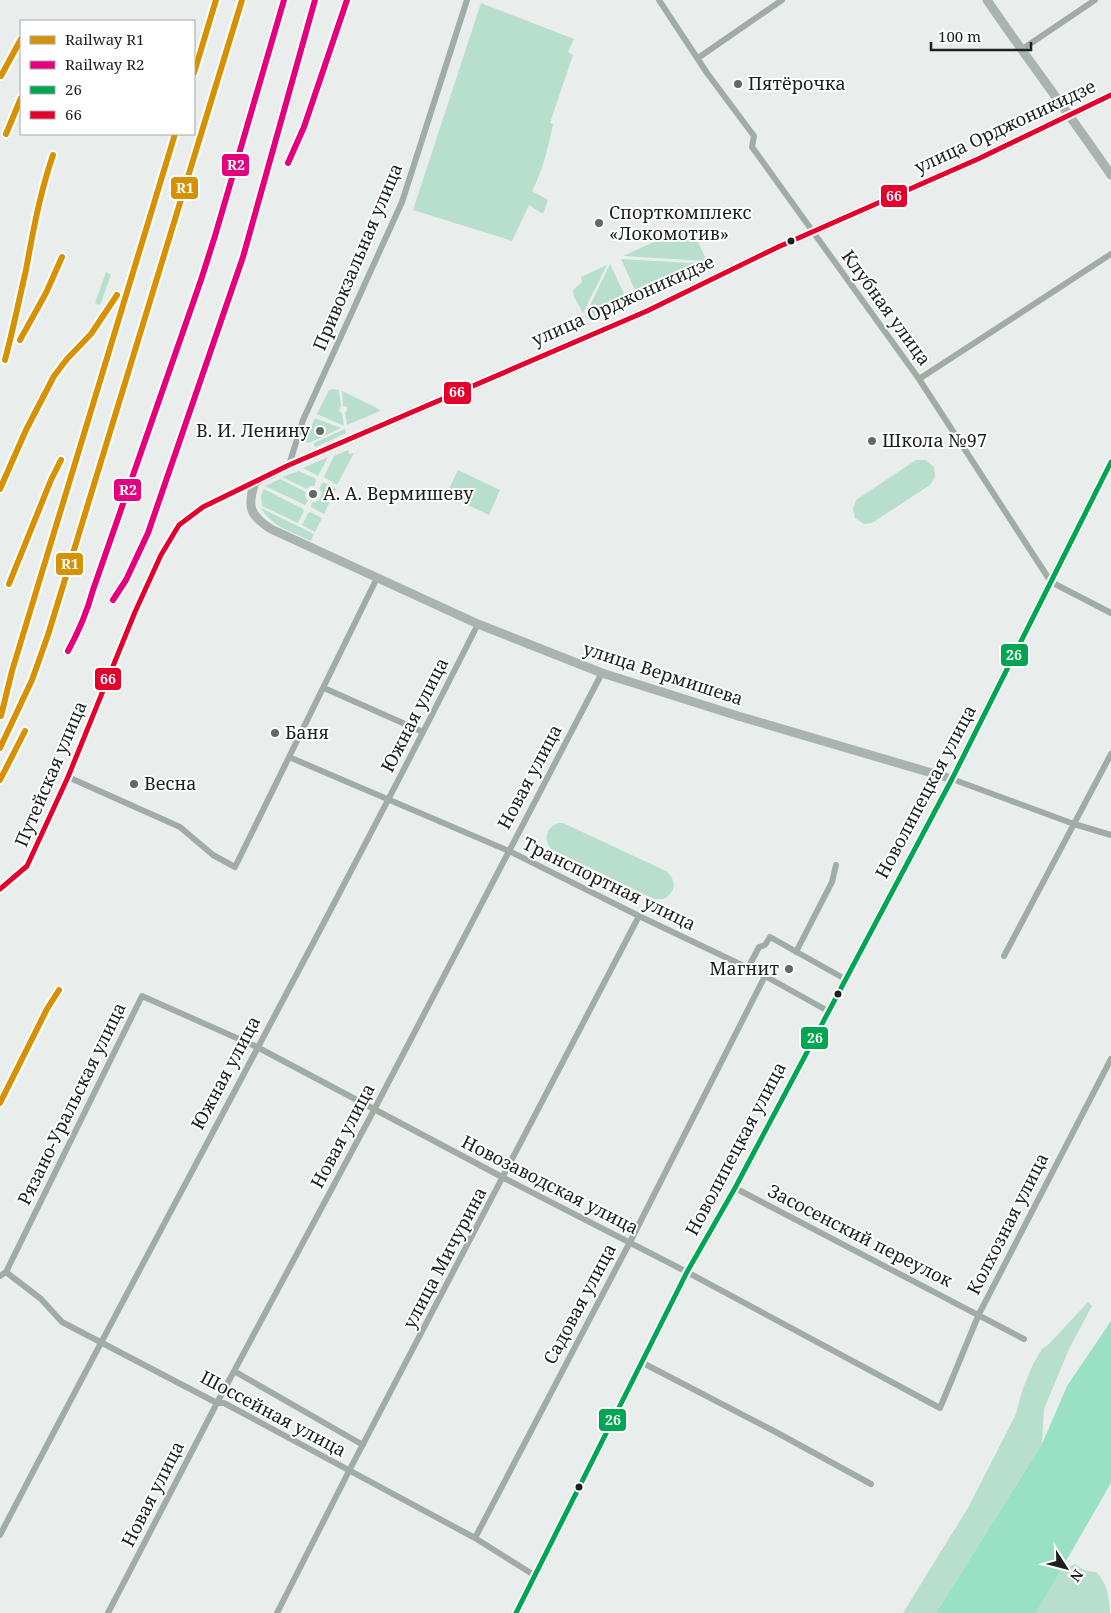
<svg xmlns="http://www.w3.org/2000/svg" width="1111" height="1613" viewBox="0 0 1111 1613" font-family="'Noto Serif',serif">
	<rect width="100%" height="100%" fill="#e9eeec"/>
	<!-- green -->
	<path fill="#b8dfce" d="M481,3l93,36 -6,13 5,3 -23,68 3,1c-5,24 -10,46 -21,67l16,9 -5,14 -14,-9 -17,36 -99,-31z
		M685,228l8,3 14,30 -84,-5z
		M621,259l86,5 -69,33z
		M610,264l18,38 -38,19 -3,-2 -2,-3z
		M607,265l-24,48 -9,-16 -1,-7 9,-8 -1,-5z
		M106,272l5,3 -11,30 -5,-2z
		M333,389l6,1 2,16 -2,5 3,2 2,13 -27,-12 12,-24z
		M342,391l37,18 1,2 -33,14 -2,-13 2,-1v-4l-4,-1z
		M315,418l26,10 -32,15 -3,-1 -1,-4z
		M345,429l1,4 -30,14 -2,-1v-3z
		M348,450l1,4 5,-1 -17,32 -13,-8 10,-21z
		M328,457l-10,19 -15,-8z
		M916,460h10l8,7 1,10 -5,8 -58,38 -8,1 -9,-6 -2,-9 3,-9z
		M458,470l42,20 -11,25 -43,-20z
		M299,471l17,8 -1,7h-5l-3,3 -25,-12z
		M280,479l26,13 -1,4 3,5 -3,4 -40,-19z
		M323,482l13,7 -12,25 -13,-7 1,-4 7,-3 3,-7 -3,-5z
		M264,489l39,20 1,2 -6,12 -36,-17 -1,-10z
		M261,508l53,26 -3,7c-19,-9 -40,-15 -50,-33z
		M310,512l12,6 -7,14 -13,-7 6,-12z
		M558,823h5l103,48c11,9 10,21 -2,28h-10l-103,-50c-8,-11 -5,-21 7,-26z
		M1088,1302l4,4 -22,41 -26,62 -2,35 -106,169h-33l66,-107 47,-92 6,-23 11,-27 9,-15 7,-5z
		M1075,1564l11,7 10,1c12,12 13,25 14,41h-74l24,-42z"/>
	<!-- water -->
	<path fill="#99e0c5" d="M1111,1321v162l-75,130h-100l106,-169 25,-58z"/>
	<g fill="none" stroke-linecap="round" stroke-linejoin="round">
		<!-- street -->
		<path stroke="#a1aca6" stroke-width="6" d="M659,0l48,73 47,63 -2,11 167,232 132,203 60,31
			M1021,50l74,-50
			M698,58l84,-58
			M919,379l192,-125
			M289,465l14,-45 99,-218 65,-202
			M324,688l99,44
			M289,757l220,94 130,65 126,60 63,35
			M68,777l112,50 33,28 22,12 142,-289
			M952,779l122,45 37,11
			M0,889l27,-23 41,-89 67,-165 26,-57 18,-30 24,-18 52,-25
			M796,952l36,-70 4,-17
			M1004,956l107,-202
			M748,968l11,-21 6,-2 5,-8 75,42
			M735,1188l289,151
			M6,1272l35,27 21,23 155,81h7l251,135 59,37
			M0,1276l6,-4 136,-276 115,51 247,131 183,94 253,136 39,-94 132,-255
			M641,1362l133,69 97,53
			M234,1371l129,74
			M0,1535c158,-304 324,-605 478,-911
			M475,1538l155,-296 135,-266
			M108,1613l109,-210 157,-293 228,-437
			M277,1613l72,-142 290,-555"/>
		<!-- secondary -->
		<path stroke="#a9b4b0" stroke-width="9" d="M987,0c40,59 84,116 124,175
			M952,779l-214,-63 -136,-43 -124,-49 -207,-95c-22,-14 -24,-23 -16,-47l34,-17 358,-154 131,-64 200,-88 133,-64
			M516,1613l171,-341 48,-84 217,-409 159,-317"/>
		<defs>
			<path id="bus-1" d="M516,1613l171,-341 48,-84 217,-409 159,-317"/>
			<path id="bus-2" d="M0,889l27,-23 41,-89 67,-165 26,-57 18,-30 24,-18 86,-42 358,-154 131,-64 200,-88 133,-64"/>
		</defs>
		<!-- bus-1 casing -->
		<use href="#bus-1" stroke="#fff" stroke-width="9"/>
		<!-- bus-2 casing -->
		<use href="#bus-2" stroke="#fff" stroke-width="9"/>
		<!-- bus-1 -->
		<use href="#bus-1" stroke="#00a651" stroke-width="5"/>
		<!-- bus-2 -->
		<use href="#bus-2" stroke="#e4002b" stroke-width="5"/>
		<defs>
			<path id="rail-1" d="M194,73l22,-73
				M1,76l20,-37
				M6,134l15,-36
				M20,340l26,-47 16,-36
				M5,360c8,-30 14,-60 21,-90 7,-39 14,-77 27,-115
				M0,489l26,-59 28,-54 13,-17 24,-25 26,-39
				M9,584l42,-104 10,-20
				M1,716l11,-45 163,-537
				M0,748l32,-68 16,-45 194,-635
				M0,780l25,-49
				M0,1103l47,-94 12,-19"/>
			<path id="rail-2" d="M288,163l16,-36 43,-127
				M113,600l13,-20 22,-47 95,-276 72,-257
				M68,651c11,-20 19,-39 25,-61l108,-310 14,-44 69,-236"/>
		</defs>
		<!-- rail-1 casing -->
		<use href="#rail-1" stroke="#fff" stroke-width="10"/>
		<!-- rail-2 casing -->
		<use href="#rail-2" stroke="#fff" stroke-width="10"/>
		<!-- rail-1 -->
		<use href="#rail-1" stroke="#d69204" stroke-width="6"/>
		<!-- rail-2 -->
		<use href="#rail-2" stroke="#e5007d" stroke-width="6"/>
	</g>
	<!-- markers -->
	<g fill="#646866" stroke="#fff" stroke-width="2">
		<circle cx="738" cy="84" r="5"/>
		<circle cx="599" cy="223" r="5"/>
		<circle cx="320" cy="431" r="5"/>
		<circle cx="872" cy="441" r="5"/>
		<circle cx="313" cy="494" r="5"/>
		<circle cx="275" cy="733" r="5"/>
		<circle cx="134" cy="784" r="5"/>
		<circle cx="789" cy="969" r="5"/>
	</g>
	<g fill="#1c201e" stroke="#fff" stroke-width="2">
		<circle cx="791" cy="241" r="4.5"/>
		<circle cx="838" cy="994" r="4.5"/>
		<circle cx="579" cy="1487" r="4.5"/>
	</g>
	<g text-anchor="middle" stroke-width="4" stroke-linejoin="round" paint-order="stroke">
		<!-- poi labels -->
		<g font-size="18" fill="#1c201e" stroke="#fff" text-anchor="start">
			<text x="748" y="90">Пятёрочка</text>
			<text x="609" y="219">Спорткомплекс<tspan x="609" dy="21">«Локомотив»</tspan></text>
			<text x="310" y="437" text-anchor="end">В. И. Ленину</text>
			<text x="882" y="447">Школа №97</text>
			<text x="323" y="500">А. А. Вермишеву</text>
			<text x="285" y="739">Баня</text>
			<text x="144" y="790">Весна</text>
			<text x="779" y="975" text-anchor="end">Магнит</text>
		</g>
		<!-- street labels -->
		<g font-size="18" fill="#1c201e" stroke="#fff">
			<text transform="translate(1005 127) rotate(-25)" y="6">улица Орджоникидзе</text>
			<text transform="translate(358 257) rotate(-67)" y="6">Привокзальная улица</text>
			<text transform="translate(623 301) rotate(-24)" y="6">улица Орджоникидзе</text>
			<text transform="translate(886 308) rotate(54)" y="6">Клубная улица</text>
			<text transform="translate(663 674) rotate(18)" y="6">улица Вермишева</text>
			<text transform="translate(415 715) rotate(-63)" y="6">Южная улица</text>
			<text transform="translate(51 774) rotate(-67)" y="6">Путейская улица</text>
			<text transform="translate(530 777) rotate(-62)" y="6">Новая улица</text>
			<text transform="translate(926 792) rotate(-62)" y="6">Новолипецкая улица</text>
			<text transform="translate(609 884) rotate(26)" y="6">Транспортная улица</text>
			<text transform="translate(226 1073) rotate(-62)" y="6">Южная улица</text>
			<text transform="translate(72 1104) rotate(-64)" y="6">Рязано-Уральская улица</text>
			<text transform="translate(343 1136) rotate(-62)" y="6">Новая улица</text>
			<text transform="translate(736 1149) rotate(-62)" y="6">Новолипецкая улица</text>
			<text transform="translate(550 1185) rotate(27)" y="6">Новозаводская улица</text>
			<text transform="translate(1008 1224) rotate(-63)" y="6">Колхозная улица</text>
			<text transform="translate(860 1236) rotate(27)" y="6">Засосенский переулок</text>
			<text transform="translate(445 1258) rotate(-62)" y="6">улица Мичурина</text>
			<text transform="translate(580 1304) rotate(-62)" y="6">Садовая улица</text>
			<text transform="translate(273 1414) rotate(28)" y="6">Шоссейная улица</text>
			<text transform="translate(153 1494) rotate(-63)" y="6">Новая улица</text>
		</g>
	</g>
	<g stroke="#fff" stroke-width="2">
		<rect x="221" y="153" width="29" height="24" rx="5" fill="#e5007d"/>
		<rect x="170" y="176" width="29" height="24" rx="5" fill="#d69204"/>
		<rect x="880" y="184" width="28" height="24" rx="5" fill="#e4002b"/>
		<rect x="443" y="381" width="29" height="24" rx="5" fill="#e4002b"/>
		<rect x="113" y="478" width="29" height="24" rx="5" fill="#e5007d"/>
		<rect x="55" y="552" width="29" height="24" rx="5" fill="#d69204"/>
		<rect x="1000" y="643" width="29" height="24" rx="5" fill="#00a651"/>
		<rect x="94" y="667" width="28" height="24" rx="5" fill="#e4002b"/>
		<rect x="800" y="1026" width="29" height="24" rx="5" fill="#00a651"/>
		<rect x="598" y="1408" width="29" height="24" rx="5" fill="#00a651"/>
	</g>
	<g font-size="14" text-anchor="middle" font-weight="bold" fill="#fff">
		<text x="236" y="170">R2</text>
		<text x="185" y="193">R1</text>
		<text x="894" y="201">66</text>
		<text x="457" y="397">66</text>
		<text x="128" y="495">R2</text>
		<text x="70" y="569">R1</text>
		<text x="1014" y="660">26</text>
		<text x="108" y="684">66</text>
		<text x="815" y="1043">26</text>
		<text x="613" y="1425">26</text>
	</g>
	<!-- legend -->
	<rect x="20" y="20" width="175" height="115" fill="#ffffff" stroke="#a4a6a5"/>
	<rect x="30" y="36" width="25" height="8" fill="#d69204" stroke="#a4a6a5"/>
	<text x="65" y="45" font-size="15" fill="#1c201e">Railway R1</text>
	<rect x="30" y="61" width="25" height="8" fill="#e5007d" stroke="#a4a6a5"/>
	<text x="65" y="70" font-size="15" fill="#1c201e">Railway R2</text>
	<rect x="30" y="86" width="25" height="8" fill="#00a651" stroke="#a4a6a5"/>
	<text x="65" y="95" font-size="15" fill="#1c201e">26</text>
	<rect x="30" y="111" width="25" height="8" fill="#e4002b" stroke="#a4a6a5"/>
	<text x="65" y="120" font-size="15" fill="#1c201e">66</text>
	<!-- north arrow -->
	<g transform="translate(1066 1568) rotate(126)" stroke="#ffffff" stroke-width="4" paint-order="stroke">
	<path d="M0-4L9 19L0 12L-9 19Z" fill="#1c201e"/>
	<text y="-8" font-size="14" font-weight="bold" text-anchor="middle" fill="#1c201e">N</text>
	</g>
	<!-- scale -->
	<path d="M931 42v8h100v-8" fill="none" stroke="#1c201e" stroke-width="2.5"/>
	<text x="938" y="42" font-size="15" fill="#1c201e" stroke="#ffffff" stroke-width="4" paint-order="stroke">100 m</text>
</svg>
